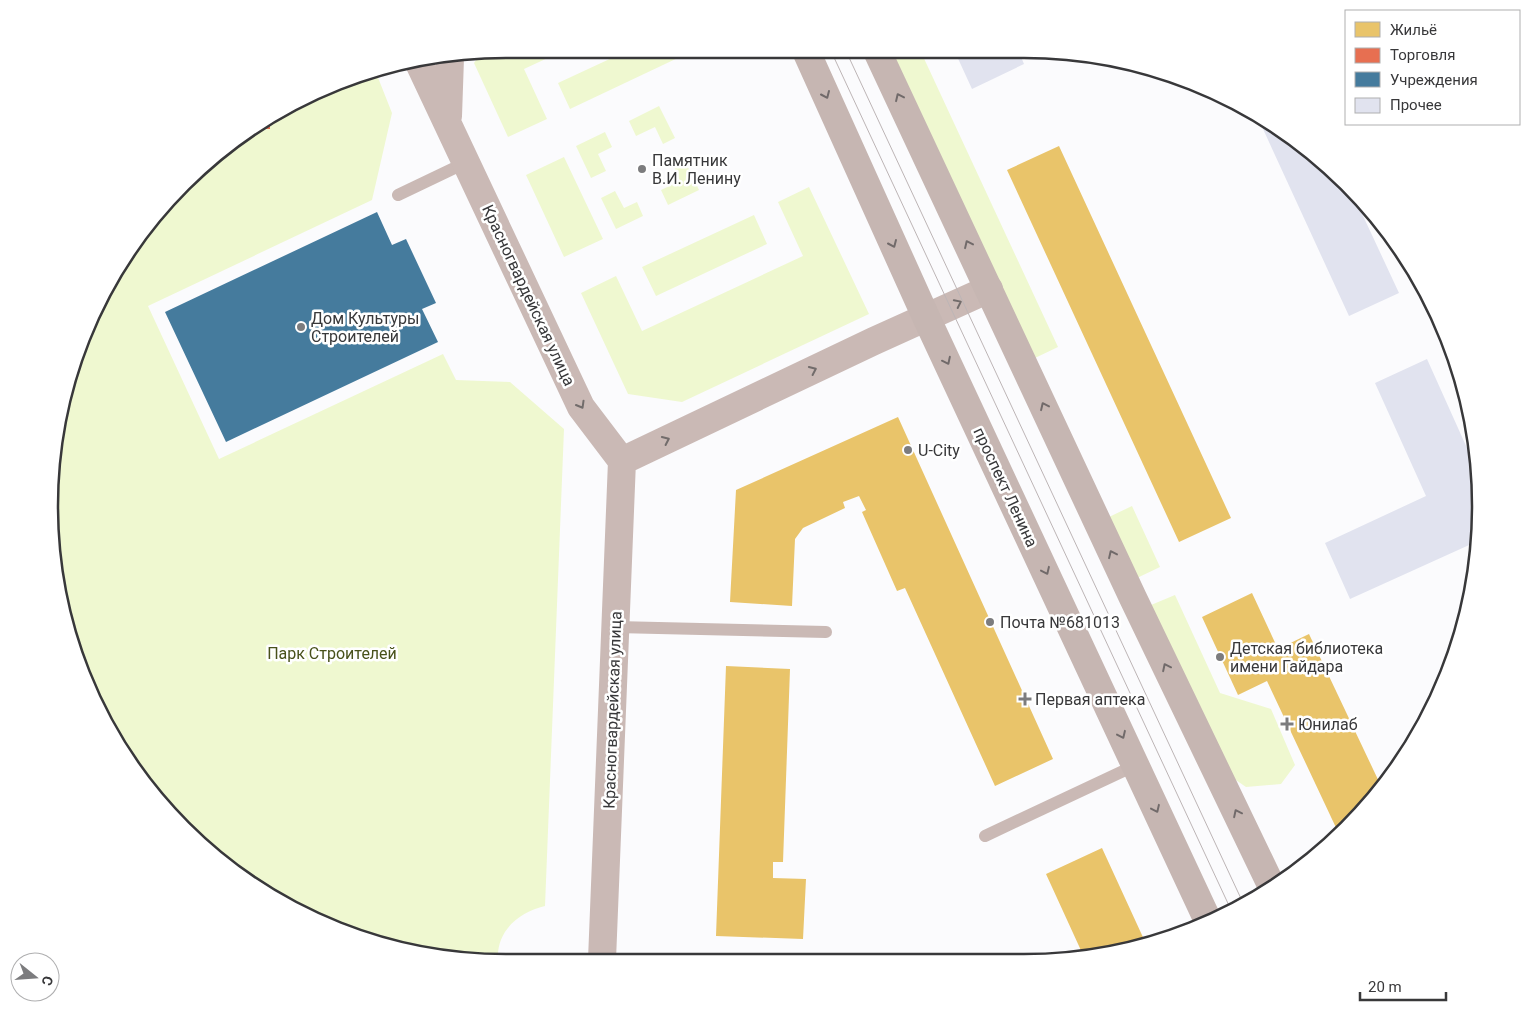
<svg xmlns="http://www.w3.org/2000/svg" width="1530" height="1012" viewBox="0 0 1530 1012" font-family="Roboto,sans-serif">
	<rect width="100%" height="100%" fill="#fbfbfd"/>
	<!-- green -->
	<path fill="#eff8d0" d="M506,49h61l-43,20 23,50 -39,18 -34,-74 7,-10z
		M629,50h50l3,6 -112,53 -12,-26z
		M892,51l29,1 137,295 -23,11z
		M375,70l17,43 -20,87 -224,106 71,153 224,-105 13,26 54,2 54,47 -19,477c-26,6 -49,25 -47,54l-52,-1 -142,-43 -100,-66 -94,-115 -46,-111 -14,-148 33,-145 60,-104 109,-101 107,-53z
		M659,106l16,32 -12,6 -8,-17 -19,9 -7,-15z
		M605,132l7,15 -14,7 8,17 -15,7 -15,-32z
		M564,157l39,82 -39,18 -38,-82z
		M685,161l14,29 -31,15 -7,-15 19,-9 -6,-14z
		M809,187l60,127 -187,88 -54,-8 -47,-101 35,-17 26,55 161,-75 -25,-54z
		M615,191l9,17 13,-6 6,14 -27,13 -15,-31z
		M754,215l13,29 -111,52 -14,-29z
		M1132,506l28,61 -23,11 -28,-61z
		M1175,595l45,98 51,16 24,56 -14,19 -35,3 -16,-11 -79,-171z"/>
	<!-- homes -->
	<path fill="#e9c46a" d="M1059,146l172,372 -52,24 -172,-372z
		M898,417l155,342 -58,27 -90,-198 -8,3 -35,-79 4,-2 -7,-14 -16,6 2,6 -42,20 -8,11 -3,67 -62,-4 6,-112z
		M1252,593l26,56 31,-15 73,154 -14,20 -29,26 -72,-153 -29,14 -36,-78z
		M726,666l64,3 -7,193h-10v16l33,1 -3,60 -87,-3z
		M1102,848l45,98 -63,11 -38,-83z"/>
	<!-- shops -->
	<path fill="#e76f51" d="M270,117v12h-21l3,-3z"/>
	<!-- public -->
	<path fill="#457b9d" d="M377,212l15,33 14,-6 30,64 -14,6 16,33 -212,100 -61,-130z"/>
	<!-- building -->
	<path fill="#e1e3ef" d="M955,52h64l5,12 -52,25z
		M1257,116l69,46 25,28 48,103 -50,23z
		M1427,359l53,118 -2,64 -128,58 -25,-56 101,-47 -51,-113z"/>
	<g fill="none" stroke-linecap="round" stroke-linejoin="round">
		<!-- service -->
		<path stroke="#cab9b5" stroke-width="12" d="M398,195l69,-33
			M616,627l210,5
			M985,836l151,-71"/>
		<!-- tertiary -->
		<path stroke="#cab9b5" stroke-width="28" d="M419,63l162,344 41,54 -20,499
			M448,116l2,-58
			M622,461l252,-120 115,-52"/>
		<!-- trunk -->
		<path stroke="#c6b6b2" stroke-width="28" d="M806,51l120,266 283,606
			M877,51l256,547 139,289"/>
		<!-- tram -->
		<path stroke="#bdb5b6" stroke-width="1" d="M831,51l401,861
			M846,51l398,854"/>
	</g>
	<!-- one-way arrows -->
	<defs><path id="oneway-chevron" d="M-2-3.5L2.5 0L-2 3.5" fill="none" stroke-width="1.6" stroke-linecap="round" stroke-linejoin="round" transform="scale(1.25)"/></defs>
	<g stroke="#716a6a">
		<use href="#oneway-chevron" transform="translate(826 95) rotate(66)"/>
		<use href="#oneway-chevron" transform="translate(899 97) rotate(-115)"/>
		<use href="#oneway-chevron" transform="translate(893 244) rotate(66)"/>
		<use href="#oneway-chevron" transform="translate(968 244) rotate(-115)"/>
		<use href="#oneway-chevron" transform="translate(947 361) rotate(64)"/>
		<use href="#oneway-chevron" transform="translate(1044 406) rotate(-115)"/>
		<use href="#oneway-chevron" transform="translate(1112 554) rotate(-115)"/>
		<use href="#oneway-chevron" transform="translate(1046 571) rotate(65)"/>
		<use href="#oneway-chevron" transform="translate(1166 667) rotate(-116)"/>
		<use href="#oneway-chevron" transform="translate(1122 735) rotate(65)"/>
		<use href="#oneway-chevron" transform="translate(1156 809) rotate(65)"/>
		<use href="#oneway-chevron" transform="translate(1237 813) rotate(-116)"/>
	</g>
	<g stroke="#726c6b">
		<use href="#oneway-chevron" transform="translate(958 303) rotate(-26)"/>
		<use href="#oneway-chevron" transform="translate(813 370) rotate(-25)"/>
		<use href="#oneway-chevron" transform="translate(581 405) rotate(60)"/>
		<use href="#oneway-chevron" transform="translate(666 440) rotate(-25)"/>
	</g>
	<!-- markers -->
	<g fill="#7c7c7e" stroke="#fff" stroke-width="2">
		<circle cx="642" cy="169" r="5"/>
		<circle cx="301" cy="327" r="5"/>
		<circle cx="908" cy="450" r="5"/>
		<circle cx="990" cy="622" r="5"/>
		<circle cx="1220" cy="657" r="5"/>
		<path d="M1022.5 691.5h5v5h5v5h-5v5h-5v-5h-5v-5h5z"/>
		<path d="M1284.5 716.5h5v5h5v5h-5v5h-5v-5h-5v-5h5z"/>
	</g>
	<g text-anchor="middle" stroke-width="5" stroke-linejoin="round" paint-order="stroke">
		<!-- poi labels -->
		<g font-size="16" fill="#38383a" stroke="#fff" text-anchor="start">
			<text x="652" y="166">Памятник<tspan x="652" dy="18">В.И. Ленину</tspan></text>
			<text x="311" y="324">Дом Культуры<tspan x="311" dy="18">Строителей</tspan></text>
			<text x="918" y="456">U-City</text>
			<text x="1000" y="628">Почта №681013</text>
			<text x="1230" y="654">Детская библиотека<tspan x="1230" dy="18">имени Гайдара</tspan></text>
			<text x="1035" y="705">Первая аптека</text>
			<text x="1298" y="730">Юнилаб</text>
		</g>
		<!-- street labels -->
		<g font-size="16" fill="#38383a" stroke="#fff">
			<text transform="translate(529 295) rotate(65)" y="6">Красногвардейская улица</text>
			<text transform="translate(1006 487) rotate(65)" y="6">проспект Ленина</text>
			<text transform="translate(612 710) rotate(-88)" y="6">Красногвардейская улица</text>
		</g>
		<!-- park labels -->
		<g font-size="16" fill="#48511a" stroke="#fff">
			<text x="332" y="659">Парк Строителей</text>
		</g>
	</g>
	<!-- crop -->
	<path d="M0 0H1530V1012H0ZM506 58H1024A448 448 0 0 1 1472 506V506A448 448 0 0 1 1024 954H506A448 448 0 0 1 58 506V506A448 448 0 0 1 506 58Z" fill="#fff" fill-rule="evenodd"/>
	<path fill="none" stroke="#38383a" stroke-width="2.5" d="M506 58H1024A448 448 0 0 1 1472 506V506A448 448 0 0 1 1024 954H506A448 448 0 0 1 58 506V506A448 448 0 0 1 506 58Z"/>
	<!-- legend -->
	<rect x="1345" y="10" width="175" height="115" fill="#ffffff" stroke="#afafb0"/>
	<rect x="1355" y="22" width="25" height="15" fill="#e9c46a" stroke="#afafb0"/>
	<text x="1390" y="35" font-size="15" fill="#38383a">Жильё</text>
	<rect x="1355" y="48" width="25" height="15" fill="#e76f51" stroke="#afafb0"/>
	<text x="1390" y="60" font-size="15" fill="#38383a">Торговля</text>
	<rect x="1355" y="72" width="25" height="15" fill="#457b9d" stroke="#afafb0"/>
	<text x="1390" y="85" font-size="15" fill="#38383a">Учреждения</text>
	<rect x="1355" y="98" width="25" height="15" fill="#e1e3ef" stroke="#afafb0"/>
	<text x="1390" y="110" font-size="15" fill="#38383a">Прочее</text>
	<!-- north arrow -->
	<g transform="translate(35 977) rotate(107)"><circle r="24" fill="#ffffff" stroke="#afafb0"/>
	<path d="M0-4L9 19L0 12L-9 19Z" fill="#7c7c7e"/>
	<text y="-8" font-size="14" font-weight="bold" text-anchor="middle" fill="#38383a">С</text>
	</g>
	<!-- scale -->
	<path d="M1360 992v8h86v-8" fill="none" stroke="#38383a" stroke-width="2.5"/>
	<text x="1368" y="992" font-size="15" fill="#38383a" stroke="#ffffff" stroke-width="4" paint-order="stroke">20 m</text>
</svg>
